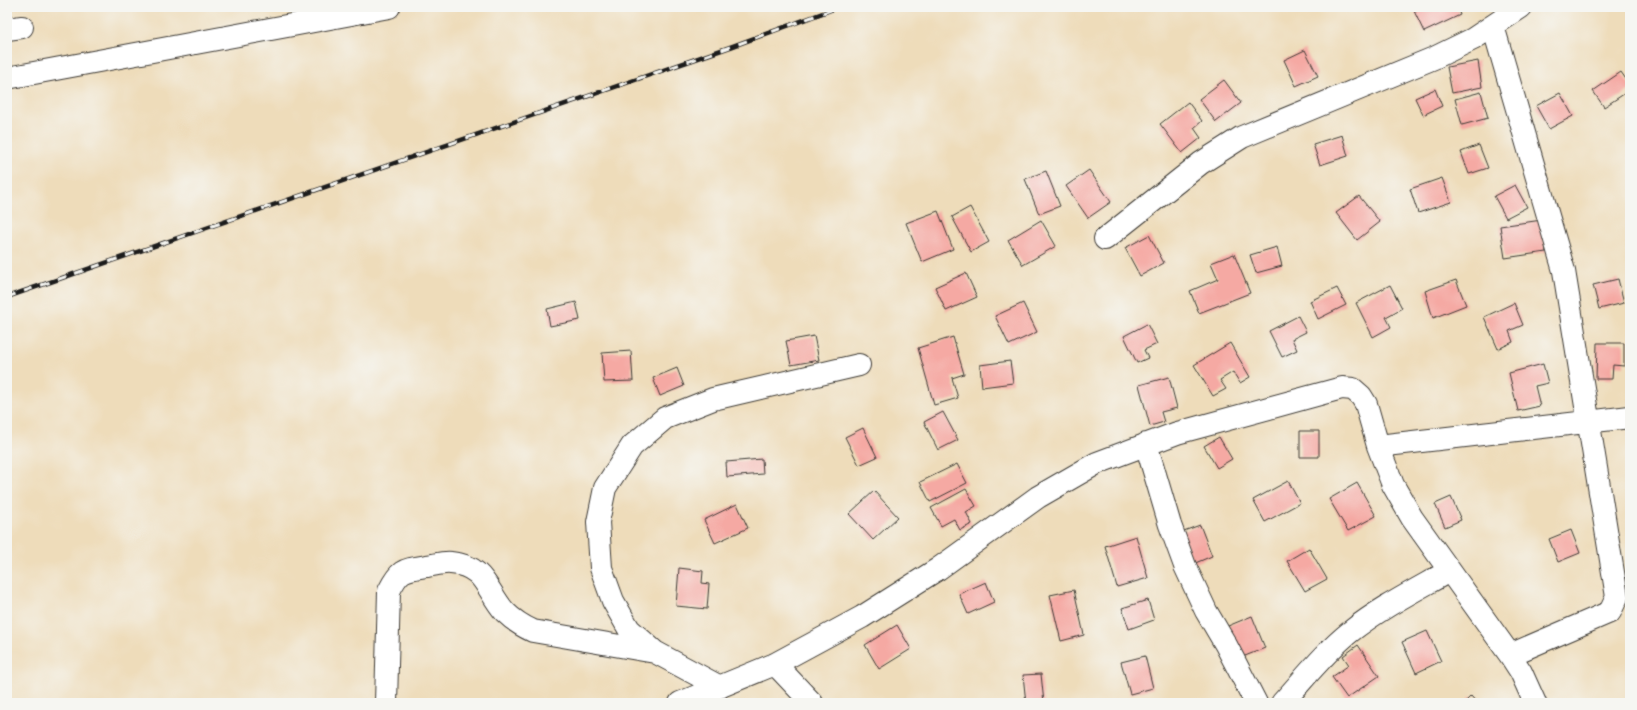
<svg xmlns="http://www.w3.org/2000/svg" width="1637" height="710" viewBox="0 0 1637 710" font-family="Cardo,serif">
	<rect width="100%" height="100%" fill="#f6f6f2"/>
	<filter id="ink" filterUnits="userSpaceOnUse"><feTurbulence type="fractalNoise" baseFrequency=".025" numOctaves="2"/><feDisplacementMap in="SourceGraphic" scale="8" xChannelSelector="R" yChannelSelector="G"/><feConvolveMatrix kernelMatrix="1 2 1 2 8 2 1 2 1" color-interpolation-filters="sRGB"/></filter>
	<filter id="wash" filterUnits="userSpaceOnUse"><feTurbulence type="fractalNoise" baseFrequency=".012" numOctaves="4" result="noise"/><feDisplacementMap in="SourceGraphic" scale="16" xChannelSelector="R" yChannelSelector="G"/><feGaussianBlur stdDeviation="0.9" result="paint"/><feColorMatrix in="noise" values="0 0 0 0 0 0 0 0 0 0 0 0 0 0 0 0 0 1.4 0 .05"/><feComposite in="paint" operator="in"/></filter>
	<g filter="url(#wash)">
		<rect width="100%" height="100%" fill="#eedcba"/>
		<g id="blocks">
			<!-- building -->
			<path fill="#f5a9a3" d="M1423,7h34l3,8 -36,17 -10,-21z
				M1305,50l13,26 -22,10 -12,-26z
				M1478,61l4,26 -30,6 -5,-26z
				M1621,72l9,13v5l-26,17 -11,-16z
				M1224,80l17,23 -25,19 -17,-23z
				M1435,89l7,17 -19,9 -8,-17z
				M1481,92l7,26 -26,7 -7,-26z
				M1560,93l13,23 -24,13 -13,-23z
				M1188,102l14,19 -8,7 7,10 -19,15 -22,-29z
				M1342,135l6,21 -28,9 -7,-21z
				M1479,145l9,23 -19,6 -8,-22z
				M1089,170l22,32 -23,16 -22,-32z
				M1046,171l14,35 -21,8 -14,-35z
				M1442,178l9,24 -33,11 -8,-24z
				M1515,185l12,22 -21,11 -12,-22z
				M1359,196l21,26 -23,18 -21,-27z
				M970,207l19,35 -18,10 -19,-35z
				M938,211l15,38 -31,13 -16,-39z
				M1041,220l15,26 -33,19 -15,-25z
				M1542,220l4,32 -41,6 -5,-32z
				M1149,235l15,28 -24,13 -15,-28z
				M1277,247l5,19 -26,7 -6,-18z
				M1234,254l16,39 -51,20 -9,-22 28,-12 -7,-16z
				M966,273l11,24 -31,14 -11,-24z
				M1618,279l6,24 -25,6 -6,-24z
				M1456,280l10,25 -33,13 -8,-27z
				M1390,285l12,23 -16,9 5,10 -18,10 -17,-34z
				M1337,288l9,17 -28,14 -8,-18z
				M576,302l4,18 -30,6 -3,-17z
				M1023,303l14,29 -28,13 -14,-29z
				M1514,303l9,22 -14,6 4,11 -15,7 -14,-32z
				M1298,316l8,16 -14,7 5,11 -15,7 -13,-26z
				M1147,324l10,20 -13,6 4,8 -11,5 -13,-27z
				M814,336l5,24 -28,5 -5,-24z
				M953,337l11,37 -12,4 6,20 -24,7 -16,-57z
				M1230,343l20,34 -10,6 -7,-11 -13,8 6,9 -13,7 -19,-31z
				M1597,343h27v23l-11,-1 -1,14h-16z
				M631,351l2,30 -29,1 -2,-29z
				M1010,361l3,22 -31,4 -2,-22z
				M1543,364l5,19 -13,3 5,20 -22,5 -9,-38z
				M677,368l7,18 -24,10 -7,-18z
				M1169,377l8,31 -16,4 3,10 -14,4 -11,-41z
				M943,412l15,28 -20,10 -14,-28z
				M863,428l14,29 -18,8 -14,-28z
				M1300,431h19v26h-19z
				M1219,437l13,22 -15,9 -13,-22z
				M762,459l1,15 -36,3 -1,-15z
				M957,464l10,19 -37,19 -10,-20z
				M1627,466h3v29h-1z
				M1288,481l12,22 -35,19 -12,-22z
				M1357,483l19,33 -28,15 -19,-32z
				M966,489l10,17 -10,6 6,12 -12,6 -6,-11 -13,7 -10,-18z
				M874,491l24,26 -25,23 -24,-26z
				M1451,497l10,23 -16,7 -10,-23z
				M737,504l11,24 -33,15 -11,-23z
				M1200,525l12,31 -19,8 -12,-32z
				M1571,530l9,23 -22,9 -9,-23z
				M1136,536l12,42 -31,9 -12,-41z
				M1309,548l18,31 -22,12 -18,-30z
				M679,568l24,3 -1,12 7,1 -2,25 -31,-3z
				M986,582l8,20 -26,12 -9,-20z
				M1074,590l10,45 -23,6 -11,-46z
				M1148,600l6,20 -25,9 -7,-21z
				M1252,616l13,32 -25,10 -12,-32z
				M897,625l14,24 -32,20 -14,-24z
				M1427,631l14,30 -25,12 -14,-31z
				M1358,645l21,31 -32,22 -15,-21 17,-12 -6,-9z
				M1145,656l8,32 -23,6 -9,-32z
				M1041,674l3,29h-18l-3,-28z
				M1471,696l6,7h-13z"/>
		</g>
	</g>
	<g filter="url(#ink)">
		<use href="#blocks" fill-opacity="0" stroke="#3c3934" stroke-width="1"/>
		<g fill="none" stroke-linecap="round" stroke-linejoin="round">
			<defs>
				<path id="street" d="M1493,26l71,245 53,326 -7,15 -100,43
					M7,29l15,-2
					M1105,239l96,-76 41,-26 192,-79 39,-19 48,-32
					M1146,444l24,81 15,41 21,45 20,34 30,58
					M1378,446l252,-29
					M775,664l37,39
					M720,687l-65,-35 -26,-23 -16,-28 -12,-33 -3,-46 7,-34 27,-42 33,-28 48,-19 146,-34
					M386,703l3,-112c11,-22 14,-21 38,-25 7,-1 17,-4 24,-3 35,3 35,28 54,49 9,9 17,14 28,19l122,21
					M680,703l95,-39 87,-47 76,-48 100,-72 59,-34 80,-30 165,-45 11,1 8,7 5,8 12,42 15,39 19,33 98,137 11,17 14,31
					M1282,703c22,-24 43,-51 68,-71 30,-24 66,-42 99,-61"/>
				<path id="primary" d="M7,78l382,-71"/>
			</defs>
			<!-- street casing -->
			<use href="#street" stroke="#3c3934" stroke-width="24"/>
			<!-- primary casing -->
			<use href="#primary" stroke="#3c3934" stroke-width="24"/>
			<!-- street -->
			<use href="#street" stroke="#fff" stroke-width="22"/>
			<!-- primary -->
			<use href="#primary" stroke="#fff" stroke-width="22"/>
			<defs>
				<path id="rail" d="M7,297l726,-251 106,-39"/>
			</defs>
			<!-- rail casing -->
			<use href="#rail" stroke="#1c1c1c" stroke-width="4.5"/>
			<!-- rail -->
			<use href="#rail" stroke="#f6f6f2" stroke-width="3" stroke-dasharray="9" stroke-linecap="butt"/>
		</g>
	</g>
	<!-- margin -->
	<rect width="1637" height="710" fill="none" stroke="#f6f6f2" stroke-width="24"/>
</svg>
